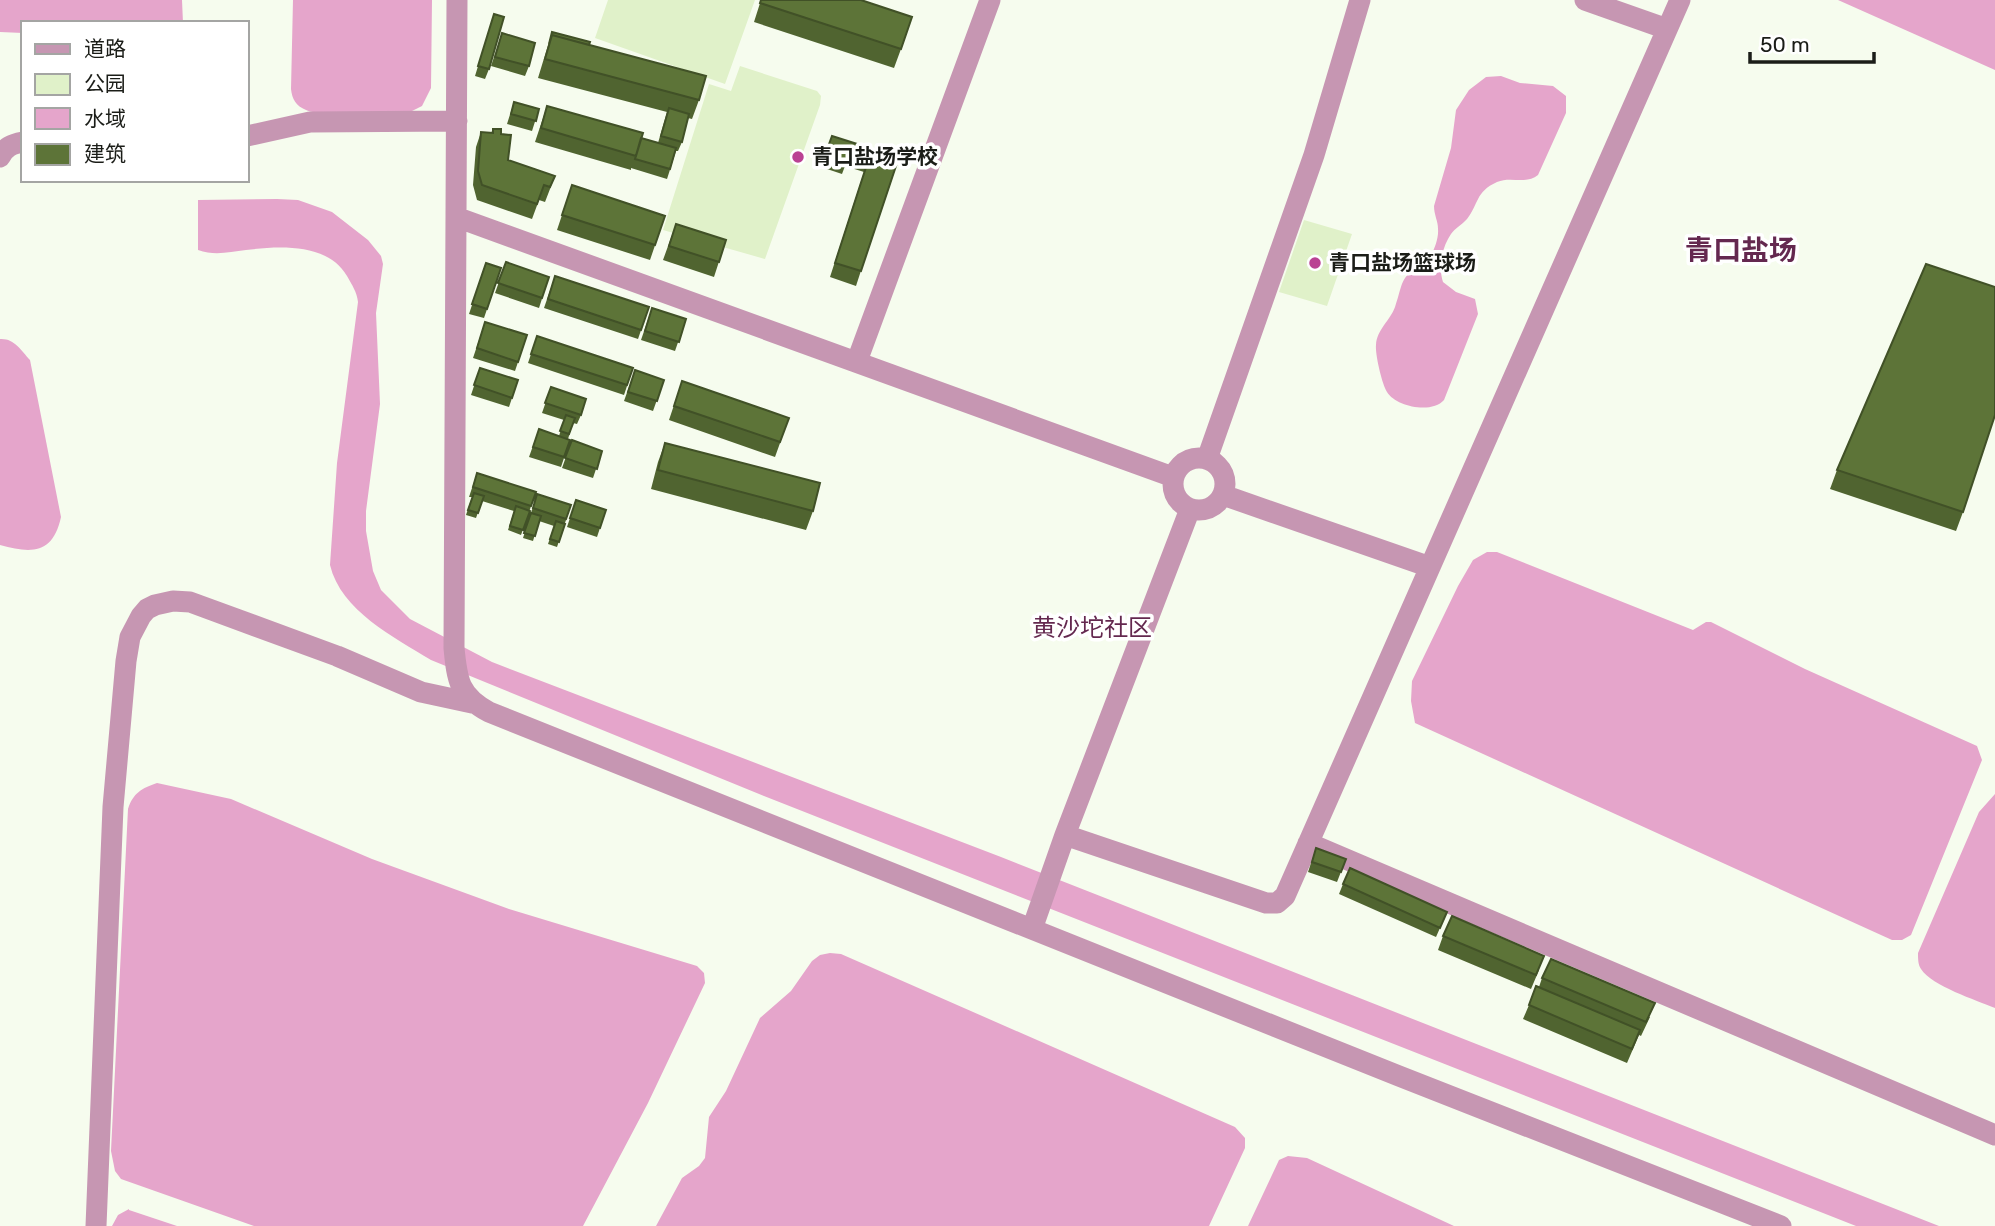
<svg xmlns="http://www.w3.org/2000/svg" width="1995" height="1226" viewBox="0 0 1995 1226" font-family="Rubik,'Noto Sans SC',sans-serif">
	<rect width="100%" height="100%" fill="#f6fcee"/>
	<!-- green -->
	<path fill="#e0f1c9" d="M608,0h147l-30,84 -130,-46z
		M740,66l77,25 4,5 -1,9 -55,154 -102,-29 46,-146 22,7z
		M1304,220l48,14 -25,72 -48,-14z"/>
	<!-- water -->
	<path fill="#e5a5cb" d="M0,0h182l1,23h-160v10l-23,-1z
		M293,0h139l-1,88 -9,18 -10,5c-22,0 -90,7 -106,-1 -10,-4 -14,-11 -15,-21z
		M1838,0h157v70z
		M1501,76l19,7 33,3 13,10v17l-28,62c-12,10 -27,1 -41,7 -22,10 -18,22 -30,37 -5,6 -12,9 -16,15 -9,13 -13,33 -8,48l13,10 19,7 3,15 -34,86c-12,14 -48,7 -57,-8 -5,-8 -12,-38 -11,-47 1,-16 14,-24 19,-38 9,-26 4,-32 33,-44 4,-10 11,-22 10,-34 0,-8 -4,-14 -4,-23l17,-58 5,-38 13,-20 17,-13z
		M277,199l21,1 34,12 36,28 13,16 2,8 -7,49 4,91 -14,107v20l7,40 8,19 29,29 82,43 509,195 938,369h-83l-1092,-430 -333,-136c-37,-23 -90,-49 -101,-95l7,-102 21,-161c-1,-10 -6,-17 -11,-26 -19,-33 -67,-30 -101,-26 -17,2 -31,6 -48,0v-50z
		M0,339c14,-1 21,11 30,21l31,157c-8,37 -29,37 -61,28z
		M1487,552h10l196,78 13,-8h5l94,47 172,77 5,14 -71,175 -9,5h-10l-477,-217 -4,-22 1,-20 46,-95 15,-26z
		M157,783l74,16 141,60 137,50 188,57 7,7 1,10 -57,120 -65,123h-329l-133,-47 -6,-8 -4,-20 17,-342c5,-16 14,-21 29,-26z
		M1995,794v214c-19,-8 -63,-22 -74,-39 -3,-4 -3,-11 -3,-16l61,-141z
		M830,953l11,1 394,173 10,11v10l-36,78h-553l26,-48 17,-12 6,-8 4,-41 17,-26 34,-73 31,-27 21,-30 8,-6z
		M1288,1156l19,2 147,68h-206l31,-66z
		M129,1209v1l48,16h-65l6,-11z"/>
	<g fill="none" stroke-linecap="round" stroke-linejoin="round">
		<!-- minor -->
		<path stroke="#c696b2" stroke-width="21" d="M457,0l-3,648c3,32 5,48 35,64l910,364 382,150
			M1585,0l82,29
			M247,136l63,-14 147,-1
			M0,157c5,-10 12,-13 23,-15
			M456,217l717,260
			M857,361l133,-361
			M1173 484a26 26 0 1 1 52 0a26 26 0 1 1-52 0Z
			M1207,459l107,-304 46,-155
			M1223,495l207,72
			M1065,835l201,68h11l8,-7 395,-896
			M1308,843l687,292
			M1032,929l33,-94 125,-326
			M96,1226l17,-419 13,-146 4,-24 11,-21 6,-7 8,-4 18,-4 17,1 147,54 84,36 51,11"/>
	</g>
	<!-- wall -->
	<path fill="#506430" d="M761,0h100l40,49 -7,19 -140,-46z
		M494,14l-5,55 -4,10 -10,-3z
		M552,32l37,13 110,55 -7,19 -4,-1 -6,24 -4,9h-2l-9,28 -36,-11v2l-96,-28 12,-36 111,37 9,-31 -129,-34z
		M502,33l27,33 -4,10 -34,-10z
		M514,102l25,7 -7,22 -25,-7z
		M493,129l8,5 7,26 47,16 -10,26 -6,-2 -7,19 -55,-19 -4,-15 3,-38 5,-15 10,1z
		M832,136l66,21 -42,129 -26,-9 34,-105 -19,-6 -3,8 -21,-7z
		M572,185l93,31 -15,44 -93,-30z
		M676,224l50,16 -12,37 -51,-17z
		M506,262l43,15 -10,31 -44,-15z
		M486,263l15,5 -17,50 -15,-4z
		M555,276l94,31 -11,32 -94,-31z
		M652,308l34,11 -11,32 -34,-11z
		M485,322l42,13 -12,36 -42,-13z
		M537,336l96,32 -9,27 -96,-32z
		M480,368l38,12 -9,27 -38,-12z
		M635,370l29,10 -11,31 -29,-10z
		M682,381l107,37 -14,39 -106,-37z
		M551,387l30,28 -4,9 -4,-1 -5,16 -9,-3 5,-16 -22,-7z
		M539,429l31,11 -9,27 -32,-10z
		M572,440l30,11 -9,27 -31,-10z
		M665,443l148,68 -7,19 -155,-41 7,-27z
		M1837,470l126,42 -7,19 -126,-42z
		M477,473l59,19 -15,43 -13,-5 6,-19 -32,-10 -6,17 -10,-3 6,-18h-3z
		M537,494l34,11 -14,42 -9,-3 6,-18 -15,-5 -6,20 -10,-3z
		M576,500l30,10 -9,27 -30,-10z
		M1316,848l30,11 -9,23 -29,-10z
		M1343,884l104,28 -11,25 -97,-43z
		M1443,936l96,34 -8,19 -93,-39z
		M1542,978l108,39 -9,19 -2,-1 -12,28 -104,-44 6,-14 10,-18z"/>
	<!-- building -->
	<path fill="#5d7438" stroke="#415127" stroke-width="2" d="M761,0h100l51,17 -11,32 -141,-46z
		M494,14l10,3 -15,52 -11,-3z
		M552,32l38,10 -1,3 -37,-10 -3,9z
		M502,33l33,10 -6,23 -34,-9z
		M552,35l154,41 -7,24 -154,-41z
		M514,102l25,7 -3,12 -25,-7z
		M547,106l96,27 -7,23 -95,-28z
		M669,108l20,6 -7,28 -21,-6z
		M493,129h8v5l10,1 -3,25 47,16 -5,11 -6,-2 -7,19 -55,-19 -4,-14 3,-39 12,1z
		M832,136l66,21 -3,9 -26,-8 -2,5 -19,-7 -3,9 -21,-7z
		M641,138l35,10 -6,21 -35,-10z
		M869,158l27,8 -35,105 -26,-8z
		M572,185l93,31 -10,29 -93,-30z
		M676,224l50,16 -7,22 -50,-16z
		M506,262l43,15 -7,21 -44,-15z
		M486,263l15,5 -14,41 -15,-5z
		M1926,264l69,23v128l-32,97 -126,-42z
		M555,276l94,31 -8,23 -93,-31z
		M652,308l34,11 -7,23 -34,-11z
		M485,322l42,13 -9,27 -41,-14z
		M537,336l96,32 -6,17 -96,-31z
		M480,368l38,12 -6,18 -38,-13z
		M635,370l29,10 -7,21 -29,-9z
		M682,381l107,37 -9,24 -106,-36z
		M551,387l35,12 -5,16 -36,-12z
		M566,415l9,3 -6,16 -9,-3z
		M539,429l31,11 -6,17 -31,-10z
		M572,440l30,11 -5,18 -32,-11z
		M665,443l155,40 -7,28 -155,-41z
		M477,473l59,19 -5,14 -58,-19z
		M474,493l10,3 -6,17 -10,-3z
		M537,494l34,11 -5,14 -33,-11z
		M576,500l30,10 -6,18 -30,-10z
		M516,506l14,5 -7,19 -13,-4z
		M531,513l10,3 -6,20 -11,-3z
		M556,521l9,3 -6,18 -9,-3z
		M1316,848l30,11 -5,13 -29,-10z
		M1350,868l97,44 -7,16 -97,-44z
		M1452,916l92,40 -8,19 -93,-39z
		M1551,959l104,44 -9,19 -104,-44z
		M1536,986l104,44 -8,19 -103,-44z"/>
	<!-- markers -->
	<g fill="#ba4193" stroke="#fff" stroke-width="2.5">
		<circle cx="798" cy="157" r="7"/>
		<circle cx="1315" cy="263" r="7"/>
	</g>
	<g text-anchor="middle" stroke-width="7" stroke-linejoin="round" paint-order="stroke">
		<!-- poi labels -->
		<g font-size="21" font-weight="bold" fill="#1b1d18" stroke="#fff" text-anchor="start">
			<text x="812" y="164">青口盐场学校</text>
			<text x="1329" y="270">青口盐场篮球场</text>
		</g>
		<!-- quarter labels -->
		<g font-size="24" fill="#64284f" stroke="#fff">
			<text x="1092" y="636">黄沙坨社区</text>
		</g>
		<!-- district labels -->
		<g font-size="28" font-weight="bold" fill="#64284f" stroke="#fff">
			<text x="1741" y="260">青口盐场</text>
		</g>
	</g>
	<!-- legend -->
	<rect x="21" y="21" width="228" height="161" fill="#ffffff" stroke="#a4a5a3" stroke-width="2"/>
	<rect x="35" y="44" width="35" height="10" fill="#c696b2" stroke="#a4a5a3" stroke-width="2"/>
	<text x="84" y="56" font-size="21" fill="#1b1d18">道路</text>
	<rect x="35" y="74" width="35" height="21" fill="#e0f1c9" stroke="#a4a5a3" stroke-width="2"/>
	<text x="84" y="91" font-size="21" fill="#1b1d18">公园</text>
	<rect x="35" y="108" width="35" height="21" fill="#e5a5cb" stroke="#a4a5a3" stroke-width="2"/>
	<text x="84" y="126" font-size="21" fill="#1b1d18">水域</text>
	<rect x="35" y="144" width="35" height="21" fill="#5d7438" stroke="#a4a5a3" stroke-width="2"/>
	<text x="84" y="161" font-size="21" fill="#1b1d18">建筑</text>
	<!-- scale -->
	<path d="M1750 52v10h124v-10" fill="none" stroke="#1b1d18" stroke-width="3.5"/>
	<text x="1760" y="52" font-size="21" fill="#1b1d18" stroke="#ffffff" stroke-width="5" paint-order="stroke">50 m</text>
</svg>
